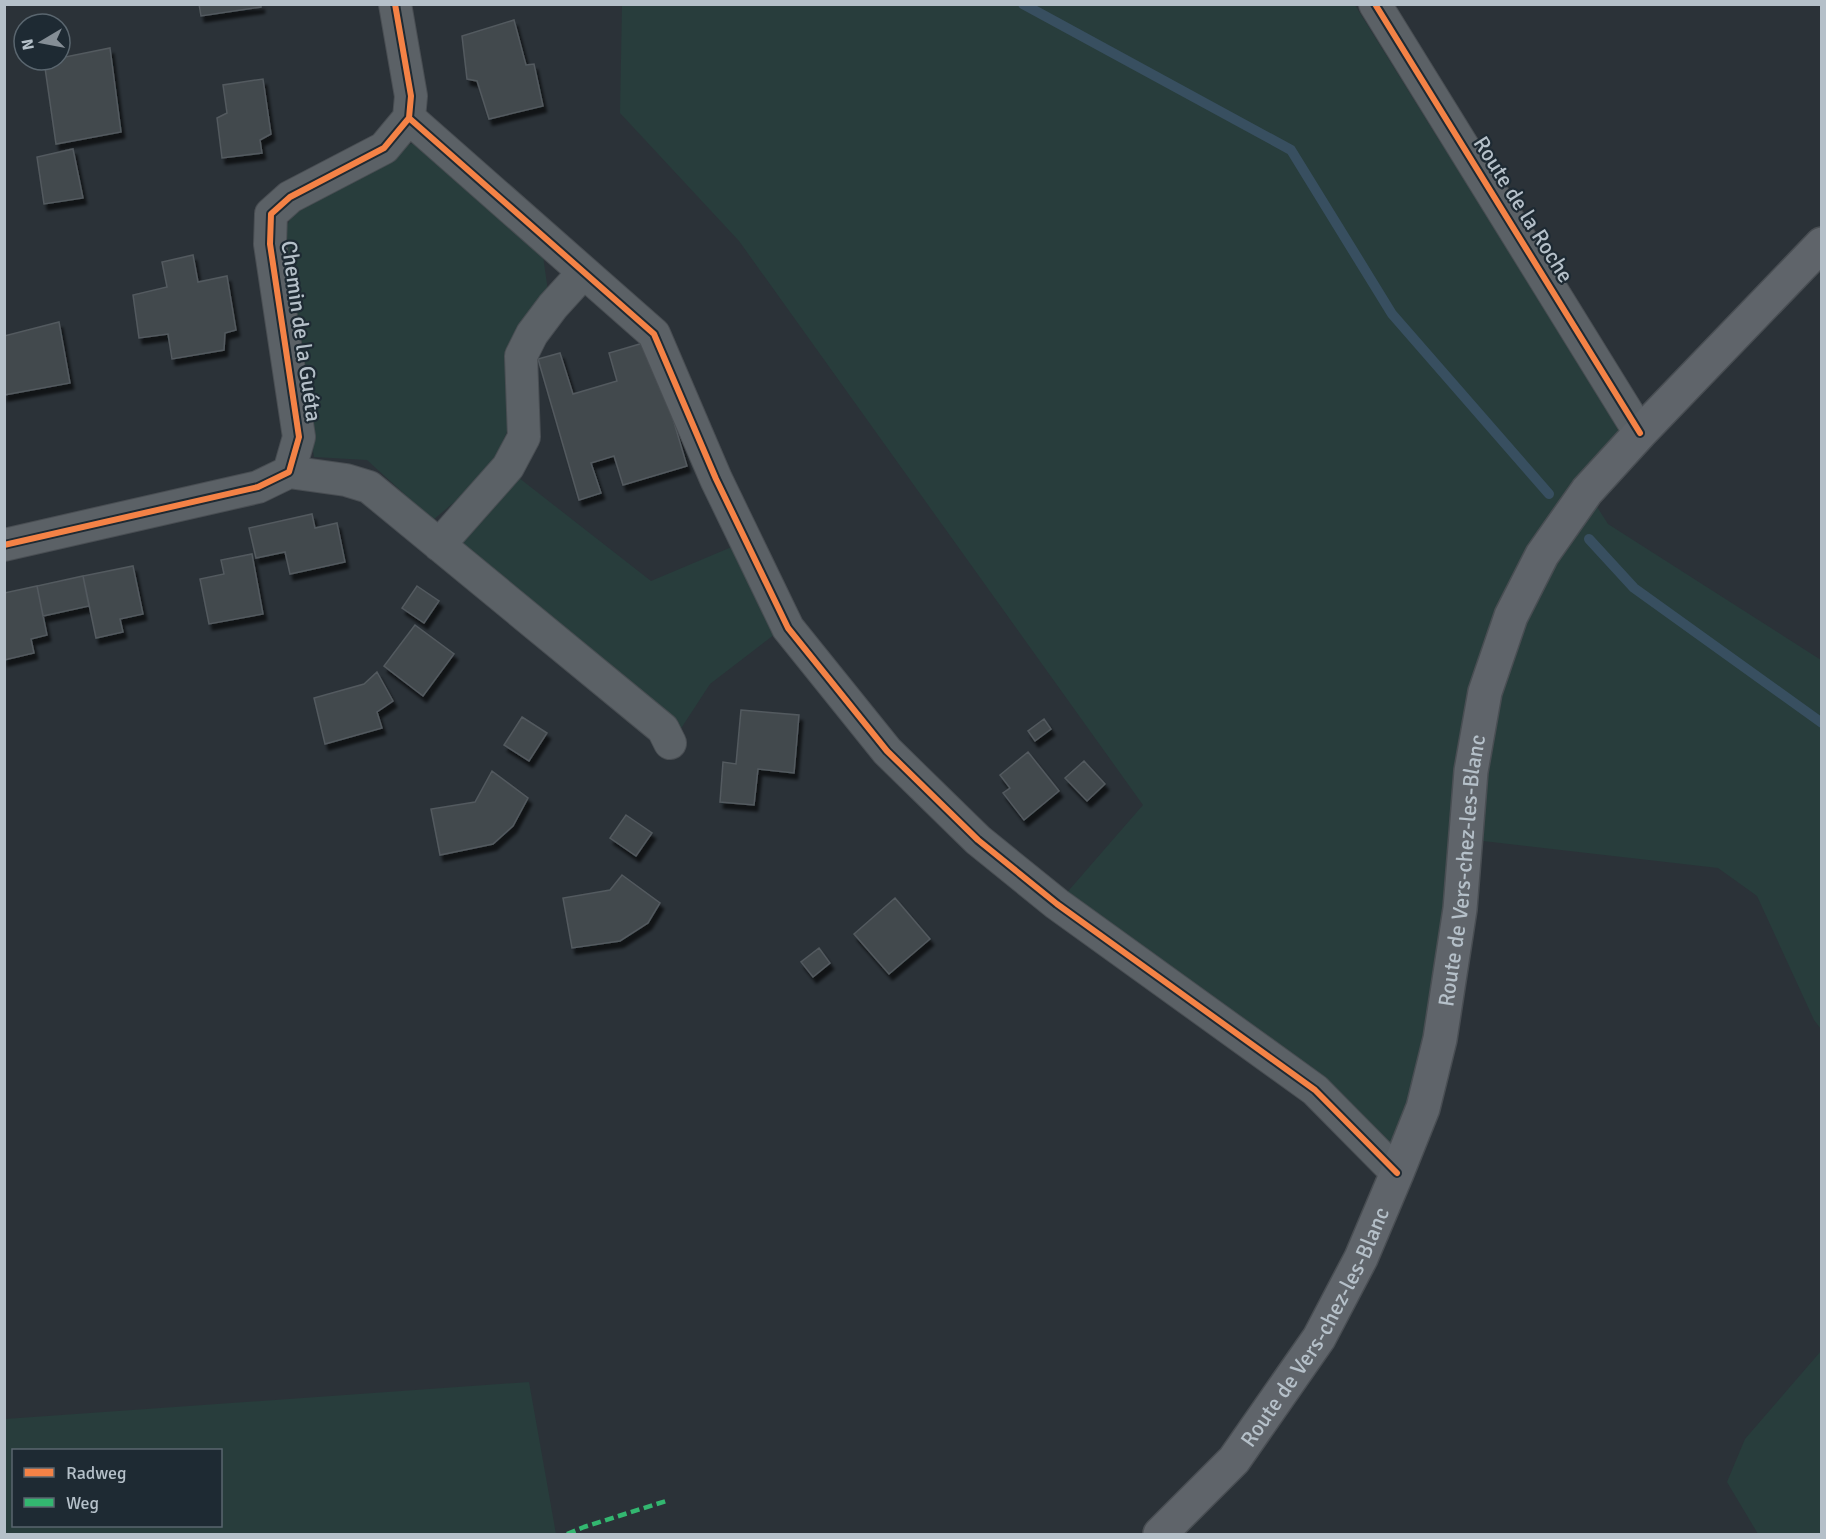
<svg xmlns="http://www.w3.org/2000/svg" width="1826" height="1539" viewBox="0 0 1826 1539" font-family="Signika,sans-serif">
	<defs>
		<filter id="shadow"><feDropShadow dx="3.5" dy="6" stdDeviation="1.5" flood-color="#0009"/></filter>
	</defs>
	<rect width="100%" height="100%" fill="#2b3238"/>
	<!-- green -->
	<path fill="#283d3c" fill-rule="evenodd" d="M622,5h733l84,135 201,292 -53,59 21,33 213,136v369l-7,-9 -57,-124 -39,-28 -252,-29 -69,334 -340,-269 86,-99 -404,-564 -119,-128z
		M420,139l122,110 6,42 -39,136 -20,46 -56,47 -66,-60 -53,-3 -32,-223 17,-30z
		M514,474l137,107 83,-35 45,85 -69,53 -32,49 -222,-193z
		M1821,1351v183h-63l-31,-52 18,-43z
		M529,1382l27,152h-551v-115zM14,1450h206v76h-206z"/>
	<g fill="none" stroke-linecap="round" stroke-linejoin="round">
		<!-- stream -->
		<path stroke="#384f60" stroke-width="10" d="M1023,4l268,146 101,164 157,180
			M1589,539l45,49 188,135"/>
	</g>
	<!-- building -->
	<path fill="#43494e" stroke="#535a5f" stroke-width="1.5" filter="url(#shadow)" d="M199,4h62v3l-60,9z
		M514,20l12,45 8,-1 9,42 -54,13 -12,-38 -10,-2 -5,-43z
		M110,48l11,84 -65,12 -12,-83 16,-1v-2z
		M263,79l8,55 -11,6 2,13 -40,5 -5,-40 10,-5 -4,-28z
		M73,149l10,49 -39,6 -7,-47z
		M193,255l5,27 29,-6 9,54 -11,3 -1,17 -52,9 -4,-25 -29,4 -6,-43 34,-8 -5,-25z
		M59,322l11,61 -66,12v-59z
		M650,341l37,125 -64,19 -9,-29 -23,7 10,30 -22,7 -41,-141 22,-6 13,41 44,-13 -8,-28z
		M312,514l3,14 22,-5 8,39 -55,12 -5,-22 -29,6 -7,-30z
		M252,554l11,60 -54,10 -9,-45 24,-5 -3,-14z
		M133,566l10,48 -23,5 3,13 -27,6 -13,-62z
		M83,576l6,30 -46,10 -6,-30z
		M37,586l10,49 -16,4 3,14 -30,7v-67z
		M417,586l22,15 -15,22 -22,-15z
		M415,625l39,29 -31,42 -39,-30z
		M377,672l16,29 -16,11 5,16 -57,16 -11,-46 50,-14z
		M741,710l58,5 -5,58 -36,-4 -4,36 -34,-3 3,-40 13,2z
		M522,717l25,16 -18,28 -25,-16z
		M1044,719l7,10 -16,12 -7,-10z
		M1028,752l31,39 -35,29 -21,-27 7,-5 -10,-13z
		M1084,761l21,23 -18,17 -22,-23z
		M492,771l36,27 -15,28 -20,18 -53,11 -9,-46 44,-7z
		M626,815l26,18 -16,23 -26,-18z
		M622,875l38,28 -12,20 -28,18 -48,7 -9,-50 47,-8z
		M895,898l35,41 -41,35 -35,-40z
		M819,948l11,15 -17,14 -12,-15z"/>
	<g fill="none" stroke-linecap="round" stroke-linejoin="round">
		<defs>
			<path id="minor" d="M1375,4l265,429
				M409,118l245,216 62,145 72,149 99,123 91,89 79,64 258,186 82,83
				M289,472l57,8 23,7 294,242 7,14
				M4,545l254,-58 31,-15 10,-35 -29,-193 1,-30 19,-17 94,-49 25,-30 2,-22 -16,-92
				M439,545l69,-78 16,-30 -3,-81 11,-22 21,-28 30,-33"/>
			<g id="secondary">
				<path id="s1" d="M1160,1534l74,-74 85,-122 42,-80 36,-85 26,-65 17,-69 20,-130 11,-138 14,-79 26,-76 31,-61 45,-64 53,-58 182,-189"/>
			</g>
		</defs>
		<!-- minor casing -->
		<use href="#minor" stroke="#494e53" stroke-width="34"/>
		<!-- secondary casing -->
		<use href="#secondary" stroke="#494e53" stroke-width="36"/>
		<!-- minor -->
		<use href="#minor" stroke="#5b6166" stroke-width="32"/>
		<!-- secondary -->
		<use href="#secondary" stroke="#5f646a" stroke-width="33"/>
		<!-- quiet -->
		<path stroke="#33b770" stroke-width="4.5" stroke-dasharray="9 4.5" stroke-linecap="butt" d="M567,1534l17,-7 82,-26"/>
		<defs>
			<path id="cycleway" d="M1375,4l265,429
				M409,118l245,216 62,145 72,149 99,123 91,89 79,64 258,186 82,83
				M4,545l254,-58 31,-15 10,-35 -29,-193 1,-30 19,-17 94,-49 25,-30 2,-22 -16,-92"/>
		</defs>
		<!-- cycleway casing -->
		<use href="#cycleway" stroke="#1e2a33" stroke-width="10"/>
		<!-- cycleway -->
		<use href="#cycleway" stroke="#f48246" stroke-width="6"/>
	</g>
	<g text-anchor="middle" stroke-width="4.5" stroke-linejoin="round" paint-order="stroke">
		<!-- street labels -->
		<g font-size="22" fill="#b5c0c9" stroke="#1e2a33">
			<text transform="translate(1524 209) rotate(58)" y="8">Route de la Roche</text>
			<text transform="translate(302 331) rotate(82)" y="8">Chemin de la Guéta</text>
			<text dy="8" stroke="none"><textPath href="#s1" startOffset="747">Route de Vers-chez-les-Blanc</textPath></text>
			<text dy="8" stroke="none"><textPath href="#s1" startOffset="261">Route de Vers-chez-les-Blanc</textPath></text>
		</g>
	</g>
	<!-- border -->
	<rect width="1826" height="1539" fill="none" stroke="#b5c0c9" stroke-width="12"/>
	<!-- legend -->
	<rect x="12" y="1449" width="210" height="78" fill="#1e2a33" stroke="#5a666f" stroke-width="1.5"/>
	<rect x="24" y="1468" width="30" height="9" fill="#f48246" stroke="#5a666f" stroke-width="1.5"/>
	<text x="66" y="1479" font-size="18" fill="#b5c0c9">Radweg</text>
	<rect x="24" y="1498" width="30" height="9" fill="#33b770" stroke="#5a666f" stroke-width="1.5"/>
	<text x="66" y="1509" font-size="18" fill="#b5c0c9">Weg</text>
	<!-- north arrow -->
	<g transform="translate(42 42) rotate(260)"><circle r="28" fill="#1e2a33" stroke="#5a666f" stroke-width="1.5"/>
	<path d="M0-4.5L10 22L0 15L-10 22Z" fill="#858e96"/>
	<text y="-9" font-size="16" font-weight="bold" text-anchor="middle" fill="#b5c0c9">N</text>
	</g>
</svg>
